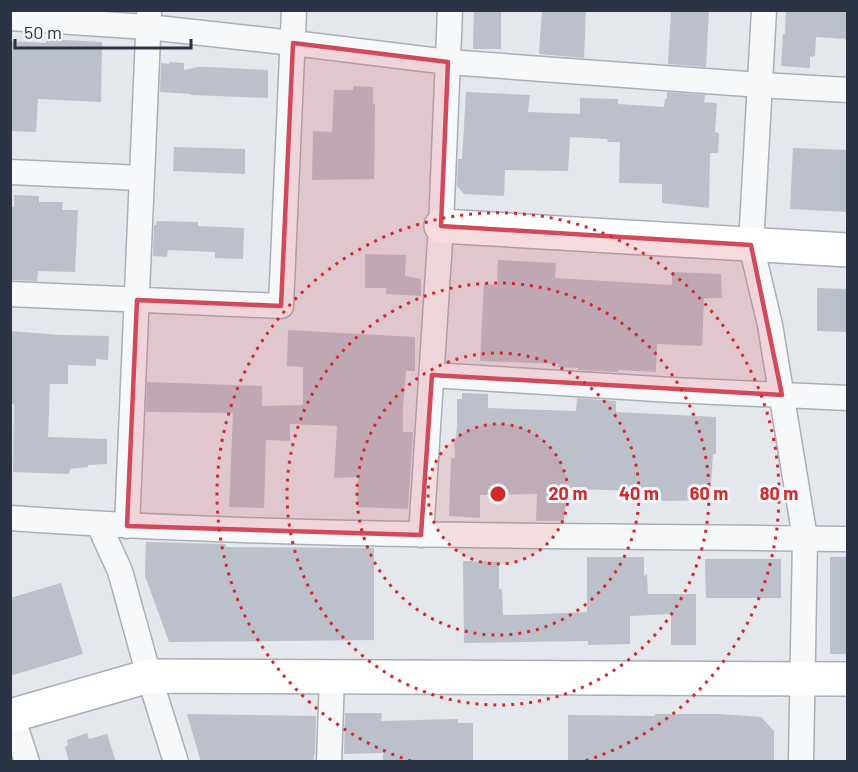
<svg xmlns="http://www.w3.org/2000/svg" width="858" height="772" viewBox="0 0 858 772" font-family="Barlow,sans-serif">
	<rect width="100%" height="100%" fill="#e4e7ec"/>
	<!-- building -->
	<path fill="#bbc0ca" d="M474,10h27v39h-28z
		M542,10h44l-2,48 -45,-4z
		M671,10h38l-3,57 -38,-3z
		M786,10h62v29l-32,-2 -1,19 -5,1v11l-29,-2 2,-32h2z
		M47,39l55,3 -1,60 -63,-3 -2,33 -26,-1v-90l36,2z
		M169,62l15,1v7l14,-3h12l58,3v28l-77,-3v-1l-31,-2 1,-29 8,1z
		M353,86l20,1v16l2,1 -1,75 -62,1 1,-49 19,1 2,-42h19z
		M466,92l64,3 -2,17 52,2v-16l38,1v5l46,3 1,-8h2v-7l38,3 -1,7 13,1 -2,29 4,1 -1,20h-8l-1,55 -47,-5v-19l-43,-1 1,-41h-12l-1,-3 -37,-2 -2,34 -63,-1 -1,26 -40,-2 -7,-8 1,-27h4z
		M174,147l71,2v25l-72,-3z
		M793,148l55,2v62l-58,-3z
		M14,195l25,1v6h24l-1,8h16l-3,62 -37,-1 -1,10 -27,-1v-73h4z
		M157,221l41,1v4l46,2 -1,31 -28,-1v-6l-47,-2 -1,7 -14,-1 1,-31h2z
		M365,254l41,1 -1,21 16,3v17l-35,-2v-6h-21z
		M498,260l58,3 -1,15 117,7v-13l49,2 1,24h-18l-2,48 -45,-2 -1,28 -38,-2v2l-40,-2v-2l-20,-1 1,-3 -79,-3 4,-77 13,1z
		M817,288l31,1v43l-31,-1z
		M288,330l127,7v34h-9l-3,37v24h10l-5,77 -51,-2 1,-30 -24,1 3,-52 -47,-2v17l-24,-1 -2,68 -35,-1 4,-94 -87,-1 1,-30 115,4v20l41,-1v-38l-16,-1z
		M10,331l50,4 49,1 -1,24 -12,-1v7l-28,-1v19h-18l-2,53 59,2v25l-19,1v2l-18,2 -1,5 -56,-2 1,-68h-4z
		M462,393l26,1v14l88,3 1,-13 39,3v11l100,5v37h-3l-3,46 -44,1 -21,-2v-8l-78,-2v2h-1l-2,30h-28l1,-27 -57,1v23l-31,-2 2,-58h4l-1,-20h2l1,-12v-27h5z
		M146,542l79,2 1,3 148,1v92l-205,2 -24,-66z
		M587,557h57v19l3,-2 1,20h48v51h-25v-31l-41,2v28l-42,1v-4l-124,2 -1,-82 36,1v27h3l1,26 41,-1 43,-2z
		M830,557h18v97h-18z
		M705,559h76v39h-75z
		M61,583l22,71 -73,22v-78z
		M345,713h37l-1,8 77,-2v4h15v39h-90v-9l-39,1z
		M187,714l129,2 -1,38h-1l-1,8h-112z
		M655,714h65l41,3 13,14v31h-206v-47l87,1z
		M87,733l2,6 18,-5 9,28h-47l-4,-15 3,-2 -1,-5z"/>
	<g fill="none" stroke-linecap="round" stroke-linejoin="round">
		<defs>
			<path id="street" d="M764,10l-13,235 19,80 35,213 -4,224
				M10,18l138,9 145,16 155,19 312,23 88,5
				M10,172l132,6
				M10,294l271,12 13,-296
				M432,375l240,15 176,8
				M10,518c279,20 559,17 838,21
				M99,525l21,46 29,105 27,86
				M127,526l22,-513
				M421,535l20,-309 9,-216
				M12,716l15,46
				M329,762l3,-85"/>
			<path id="secondary" d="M441,226l407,24
				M10,716l139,-40 699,3"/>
		</defs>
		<!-- street casing -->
		<use href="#street" stroke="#a9aeb7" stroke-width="27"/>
		<!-- secondary casing -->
		<use href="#secondary" stroke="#a9aeb7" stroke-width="36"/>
		<!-- street -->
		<use href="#street" stroke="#f7f8fa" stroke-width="24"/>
		<!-- secondary -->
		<use href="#secondary" stroke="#fff" stroke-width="33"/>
	</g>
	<!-- marked area -->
	<path fill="#d1495b" fill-opacity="0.2" stroke="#d1495b" stroke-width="4.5" stroke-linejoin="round" d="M293,43l155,19 -7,164 310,19 31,150 -350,-20 -11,160 -294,-9 10,-226 144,6z"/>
	<!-- distance rings -->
	<circle cx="498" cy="494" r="70" fill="#d62828" fill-opacity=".12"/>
	<g fill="none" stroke="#d62828" stroke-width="3" stroke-dasharray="3 6">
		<circle cx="498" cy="494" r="70"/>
		<circle cx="498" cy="494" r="141"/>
		<circle cx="498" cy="494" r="211"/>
		<path d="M411 761A281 281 0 1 1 585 761"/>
	</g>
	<circle cx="498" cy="494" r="9" fill="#d62828" stroke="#f4f6f9" stroke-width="3"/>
	<g font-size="18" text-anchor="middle" font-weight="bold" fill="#d62828" stroke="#f4f6f9" stroke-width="6" stroke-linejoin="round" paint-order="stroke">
		<text x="568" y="500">20 m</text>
		<text x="639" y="500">40 m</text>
		<text x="709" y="500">60 m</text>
		<text x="779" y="500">80 m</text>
	</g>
	<!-- border -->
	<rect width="858" height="772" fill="none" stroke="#2b3445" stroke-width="24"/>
	<!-- scale -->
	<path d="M15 39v9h176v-9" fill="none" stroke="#2b3445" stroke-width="3"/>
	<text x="24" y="39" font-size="18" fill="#2b3445" stroke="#f4f6f9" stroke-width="4.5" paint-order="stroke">50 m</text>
</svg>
